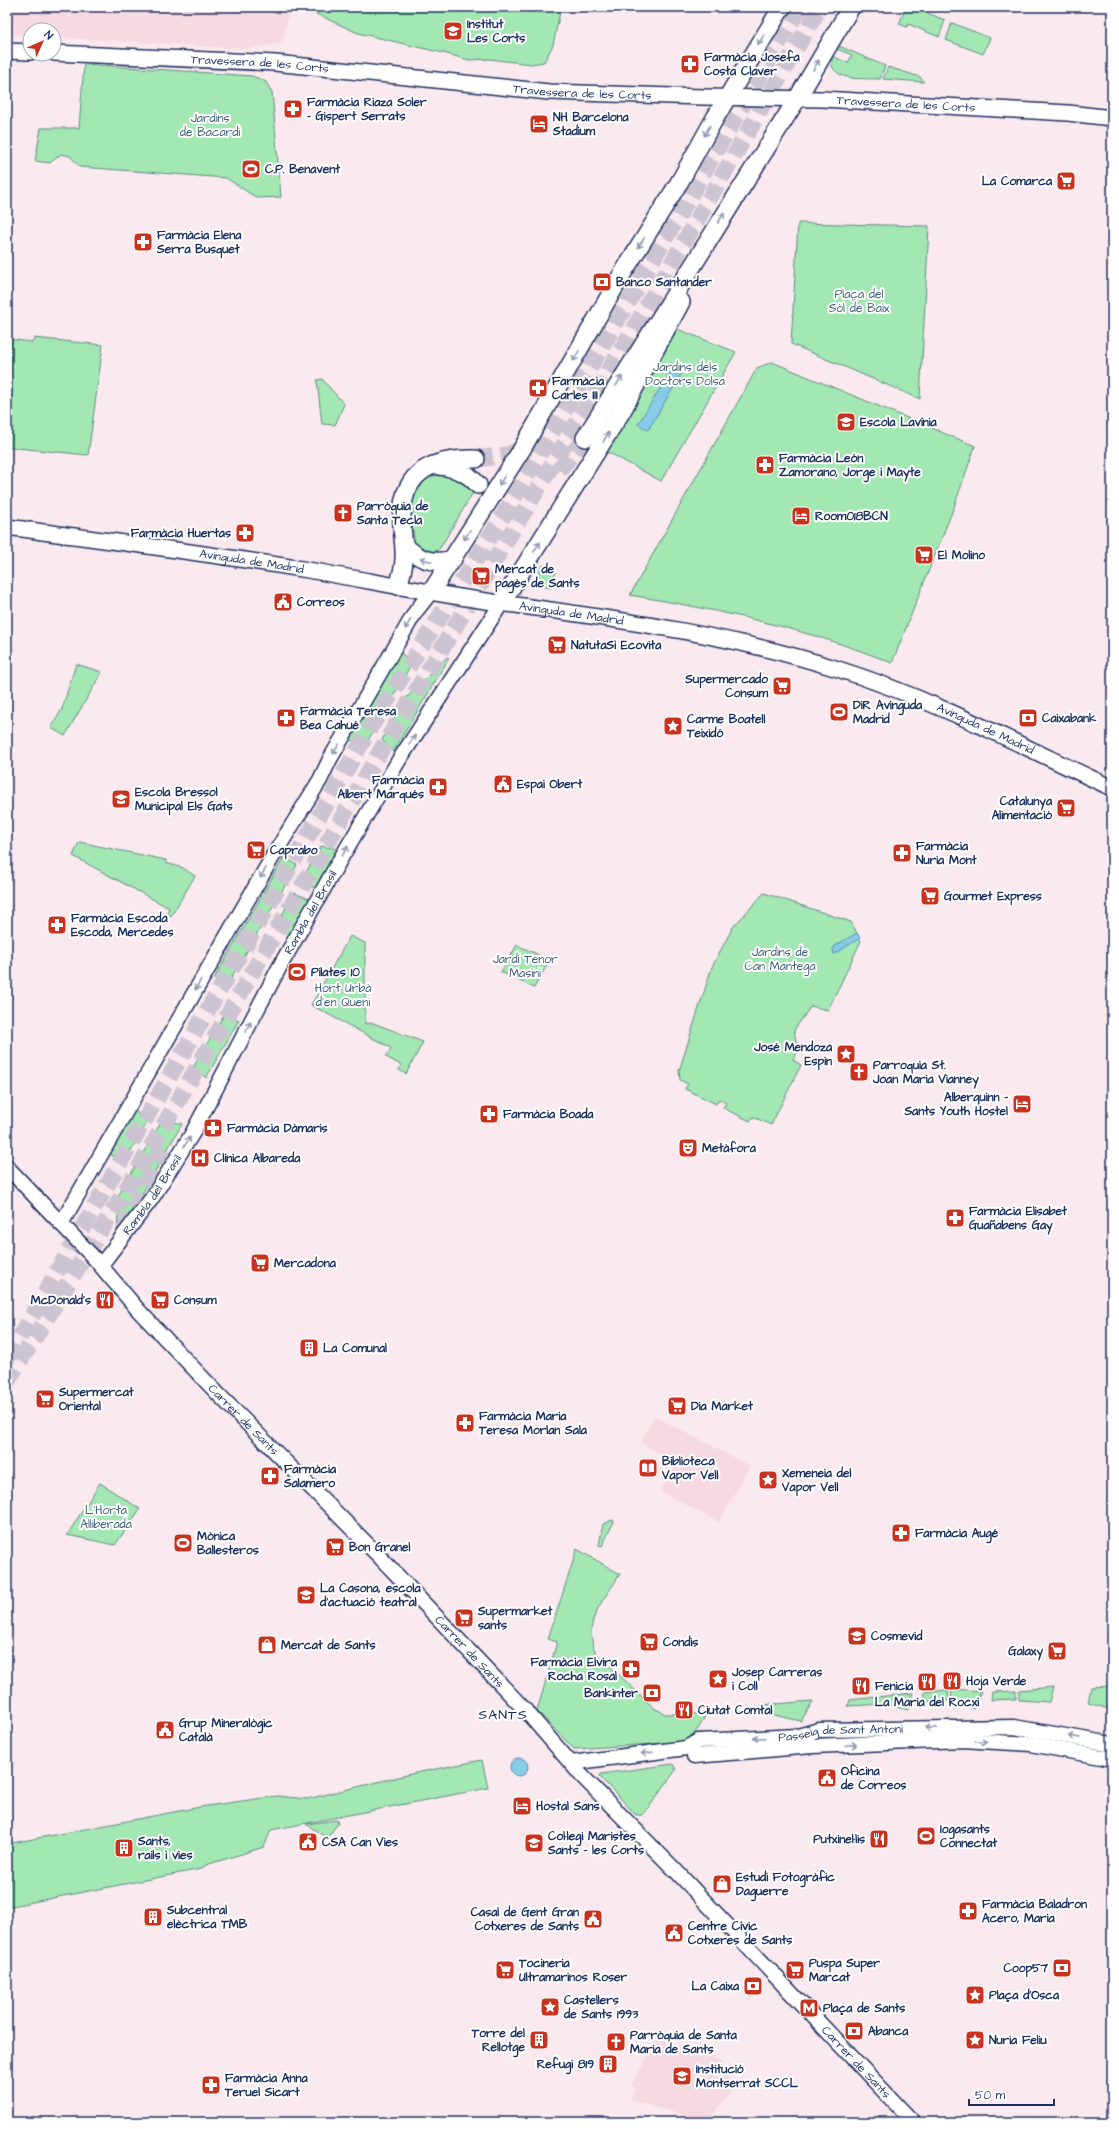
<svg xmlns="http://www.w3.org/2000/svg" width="1119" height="2129" viewBox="0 0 1119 2129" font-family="'Architects Daughter',sans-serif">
	<rect width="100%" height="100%" fill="#fae9ee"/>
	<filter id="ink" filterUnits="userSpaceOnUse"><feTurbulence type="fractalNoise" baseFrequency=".025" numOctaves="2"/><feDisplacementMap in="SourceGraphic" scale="8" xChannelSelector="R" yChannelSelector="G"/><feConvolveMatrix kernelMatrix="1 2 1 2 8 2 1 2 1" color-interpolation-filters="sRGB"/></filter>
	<g filter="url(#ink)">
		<!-- built -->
		<path fill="#f7d9e2" d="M7,7h283l-8,36 -35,6 -193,-12v-7h-24v6l-23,-2z
			M654,1416l96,50 -31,56 -59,-31 16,-28 -35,-20z
			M659,2035l41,22 4,-6 18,12 -3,6 19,15 -31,38 -77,-22 5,-12 -4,-2z"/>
		<!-- green -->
		<path fill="#a3e7b2" stroke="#5f8b88" d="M301,7h260l-8,38 -9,17 -13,2 -42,-5 -20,1 -22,-6 -89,-21z
			M906,7h6l33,13 -6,17 -31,-13 -1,3 -8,-3z
			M952,23l38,15 -7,16 -37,-14z
			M839,46l46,20 -5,13c-16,-1 -40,3 -48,-13v-10l16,7 4,-8 -15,-6z
			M84,64l168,12 13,5 7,11 9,105 -24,1 -31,-20 -146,-11 -10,-11 -9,-2 -11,9 -15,-2 6,-33h38z
			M888,67l32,10 4,5 -41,-3z
			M798,223l131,3 -9,173 -129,-55z
			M672,327l64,25 -75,129 -57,-31z
			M34,338l69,7 -15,110 -81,-8v-108l25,3z
			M772,362l203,84 -21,61 -62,156c-83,-34 -174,-53 -262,-68l127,-227z
			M322,379l22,25 -9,21 -13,-1 -5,-44z
			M434,473l20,2 20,16 -34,57c-7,6 -14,3 -22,2 -6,-10 -9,-48 -4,-58 4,-9 13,-14 20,-19z
			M543,565l13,7 -5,16 -6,-1c-9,-7 -8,-13 -2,-22z
			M400,652l12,11 -46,81 -16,-4z
			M447,657l2,1 -56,94 -11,-12 24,-42z
			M76,664l26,8 -37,64 -14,-8 11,-19z
			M79,842l87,18v3l17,5 12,8 -24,40 -4,-3 2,-5 -96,-52z
			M321,846l16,3 -22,39 -14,-7z
			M284,857l13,8 -71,122 -12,-8z
			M294,893l18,7 -21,37 -16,-9z
			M764,893l87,29 10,19 -33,69 -17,-4 -17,24 4,21 -5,9 8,5 -30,60 -18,-8 -3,4 -27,-13 3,-5 -7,-4 -3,5 -31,-15 3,-5 -8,-4 -1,-9 33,-104 21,-40z
			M350,936l15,7v81l8,-1 50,19 -17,32 -7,-4 2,-5 -15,-8 5,-9 -80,-43z
			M517,945l33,15 -16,28 -33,-16z
			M225,1013l14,7 -33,58 -12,-12z
			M134,1109l13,14 -23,39 -16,-9z
			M163,1119l19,5 -40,70 -25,39 2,-39z
			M100,1483l40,26 -25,36 -48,-10z
			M612,1520l2,1 -12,25 -3,-1 4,-21z
			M577,1549l43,25c-16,27 -39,47 -24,79l58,55 11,6h41c-6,13 -10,21 -23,28l-109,7 -37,-38 20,-69 -9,-3z
			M1112,1686v24l-24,-7 3,-16z
			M1053,1687l-4,15 -30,-2v-10z
			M951,1689l30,2 -7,18 -22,-8z
			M948,1690l1,11 -24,1v-10z
			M1016,1691v8l-25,1 1,-8z
			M913,1693l-5,17 -22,-6 -38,2 2,-6z
			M813,1701l-12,20 -41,-9 1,-7z
			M482,1760l6,28 -217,42 -7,17 -58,18 -5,4 -194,38v-63l193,-37 77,-11 30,3 108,-26z
			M673,1764l3,6 -33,45h-7l-36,-38 1,-3z
			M337,1820l1,3 -11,15 -21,-14z"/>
		<!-- water -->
		<path fill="#88ccea" stroke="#5c8db2" d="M676,363l9,5 -37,62 -10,-6z
			M857,933l3,5 -26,16 -1,-5 2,-3z
			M510 1767a9 9 0 1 1 18 0a9 9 0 1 1-18 0Z"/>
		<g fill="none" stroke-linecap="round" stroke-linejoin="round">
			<!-- primary-tunnel -->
			<path stroke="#cdc4d1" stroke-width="17" stroke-dasharray="17 8" stroke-linecap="butt" d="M476,459l31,-4 22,-8
				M559,470l26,-32
				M124,1231l42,-91
				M7,1359l366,-636 130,-207 297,-509
				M7,1382l128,-207 259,-447 248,-413 178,-308"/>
			<defs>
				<g id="tertiary">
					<path id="s1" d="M7,1167l88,92 44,52 81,85 157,158 149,157 55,64 96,97 236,250"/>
					<path d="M61,1224l212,-368 47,-76 10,-21 86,-148 15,-19"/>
					<path id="s2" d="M101,1265l51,-67 40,-64 87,-166 62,-110 58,-98 102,-156"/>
					<path d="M694,1756l118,-10 150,-6 69,4 81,15"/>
					<path id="s3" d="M571,1763l115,-15 12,-7 100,-5 21,-6 195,-3 98,17"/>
				</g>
				<g id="secondary">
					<path d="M7,51l23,1"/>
					<path id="s4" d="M54,53l221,10 274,29 154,5 119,2 246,14 44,5"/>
					<path id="s5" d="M7,527c101,14 201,26 301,43 64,11 128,25 193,33 113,16 227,31 337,66 95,30 184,77 274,119"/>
				</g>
				<path id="primary" d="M585,438l212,-339 54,-92
					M439,466c17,2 28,6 39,19
					M404,545c14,14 28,20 49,14
					M398,586c3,-9 6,-18 6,-27 1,-15 -3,-29 -2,-43 1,-47 34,-58 74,-57
					M431,592l91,-143 99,-173 59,-95 35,-63 67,-111
					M501,604l121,-193 59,-109"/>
			</defs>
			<!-- tertiary casing -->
			<use href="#tertiary" stroke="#1b2f5e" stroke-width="17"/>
			<!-- secondary casing -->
			<use href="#secondary" stroke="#1b2f5e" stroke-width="18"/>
			<!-- primary casing -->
			<use href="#primary" stroke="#1b2f5e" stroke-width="20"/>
			<!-- tertiary -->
			<use href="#tertiary" stroke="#fff" stroke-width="14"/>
			<!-- secondary -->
			<use href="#secondary" stroke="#fff" stroke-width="15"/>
			<!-- primary -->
			<use href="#primary" stroke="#fff" stroke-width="17"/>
		</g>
		<!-- one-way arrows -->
		<defs><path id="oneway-shaft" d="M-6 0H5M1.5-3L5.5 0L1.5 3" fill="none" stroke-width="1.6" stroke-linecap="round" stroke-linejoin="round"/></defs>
		<g stroke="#8d97ae">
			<use href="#oneway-shaft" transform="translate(761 40) rotate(121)"/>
			<use href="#oneway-shaft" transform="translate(816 65) rotate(-59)"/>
			<use href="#oneway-shaft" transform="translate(707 131) rotate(119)"/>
			<use href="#oneway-shaft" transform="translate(721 218) rotate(-59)"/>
			<use href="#oneway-shaft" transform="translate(641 243) rotate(122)"/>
			<use href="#oneway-shaft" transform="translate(576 356) rotate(120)"/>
			<use href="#oneway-shaft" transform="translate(619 381) rotate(-59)"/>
			<use href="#oneway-shaft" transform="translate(606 437) rotate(-59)"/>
			<use href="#oneway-shaft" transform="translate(502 480) rotate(122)"/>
			<use href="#oneway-shaft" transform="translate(467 535) rotate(122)"/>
			<use href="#oneway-shaft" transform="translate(537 547) rotate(-57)"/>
			<use href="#oneway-shaft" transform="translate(426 560) rotate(-163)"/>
			<use href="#oneway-shaft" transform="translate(408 624) rotate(120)"/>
			<use href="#oneway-shaft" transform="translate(412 740) rotate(-57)"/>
			<use href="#oneway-shaft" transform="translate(336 749) rotate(121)"/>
			<use href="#oneway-shaft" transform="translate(345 851) rotate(-60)"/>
			<use href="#oneway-shaft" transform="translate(263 873) rotate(120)"/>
			<use href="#oneway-shaft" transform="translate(198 985) rotate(118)"/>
			<use href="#oneway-shaft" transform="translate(248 1027) rotate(-64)"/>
			<use href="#oneway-shaft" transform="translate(187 1142) rotate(-58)"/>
			<use href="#oneway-shaft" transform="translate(931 1728) rotate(179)"/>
			<use href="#oneway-shaft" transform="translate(1074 1737) rotate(-170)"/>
			<use href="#oneway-shaft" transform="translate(759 1738) rotate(177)"/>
			<use href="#oneway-shaft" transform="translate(981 1741) rotate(3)"/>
			<use href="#oneway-shaft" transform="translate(851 1745) rotate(-3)"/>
			<use href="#oneway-shaft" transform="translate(647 1753) rotate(173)"/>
		</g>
	</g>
	<!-- icons -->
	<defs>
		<symbol id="school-square" viewBox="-11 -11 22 22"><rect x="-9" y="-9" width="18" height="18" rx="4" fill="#c8321e" stroke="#fff"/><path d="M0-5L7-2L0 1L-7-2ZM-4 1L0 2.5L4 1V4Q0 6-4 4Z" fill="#fff"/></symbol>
		<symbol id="pharmacy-square" viewBox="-11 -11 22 22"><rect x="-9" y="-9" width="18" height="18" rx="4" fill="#c8321e" stroke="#fff"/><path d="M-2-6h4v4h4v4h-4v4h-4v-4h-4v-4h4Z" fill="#fff"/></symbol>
		<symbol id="hotel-square" viewBox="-11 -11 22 22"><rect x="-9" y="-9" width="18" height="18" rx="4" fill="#c8321e" stroke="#fff"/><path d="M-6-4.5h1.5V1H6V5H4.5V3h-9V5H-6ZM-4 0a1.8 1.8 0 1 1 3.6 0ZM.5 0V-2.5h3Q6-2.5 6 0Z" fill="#fff"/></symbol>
		<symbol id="stadium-square" viewBox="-11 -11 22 22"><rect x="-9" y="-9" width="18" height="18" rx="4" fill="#c8321e" stroke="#fff"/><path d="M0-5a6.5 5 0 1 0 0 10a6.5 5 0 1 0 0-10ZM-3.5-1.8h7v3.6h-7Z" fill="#fff"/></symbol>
		<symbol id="supermarket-square" viewBox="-11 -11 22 22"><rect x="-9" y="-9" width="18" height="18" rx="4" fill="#c8321e" stroke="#fff"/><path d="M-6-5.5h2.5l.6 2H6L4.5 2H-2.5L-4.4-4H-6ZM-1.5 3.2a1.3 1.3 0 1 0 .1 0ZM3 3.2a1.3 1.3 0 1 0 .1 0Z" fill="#fff"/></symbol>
		<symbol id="bank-square" viewBox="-11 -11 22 22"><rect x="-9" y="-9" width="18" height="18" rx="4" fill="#c8321e" stroke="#fff"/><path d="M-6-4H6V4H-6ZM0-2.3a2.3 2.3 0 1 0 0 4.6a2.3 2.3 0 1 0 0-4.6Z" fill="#fff"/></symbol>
		<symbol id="church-square" viewBox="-11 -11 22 22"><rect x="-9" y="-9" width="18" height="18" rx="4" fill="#c8321e" stroke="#fff"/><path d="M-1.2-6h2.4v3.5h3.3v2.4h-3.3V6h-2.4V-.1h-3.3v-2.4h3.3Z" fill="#fff"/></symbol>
		<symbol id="civic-square" viewBox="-11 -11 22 22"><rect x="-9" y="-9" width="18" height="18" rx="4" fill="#c8321e" stroke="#fff"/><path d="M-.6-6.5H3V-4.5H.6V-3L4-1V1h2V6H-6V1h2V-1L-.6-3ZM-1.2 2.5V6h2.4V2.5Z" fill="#fff"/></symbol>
		<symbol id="sight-square" viewBox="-11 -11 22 22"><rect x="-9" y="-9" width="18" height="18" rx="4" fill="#c8321e" stroke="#fff"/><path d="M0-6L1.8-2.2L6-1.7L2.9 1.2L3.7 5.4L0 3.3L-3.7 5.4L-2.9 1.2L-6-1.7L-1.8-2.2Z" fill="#fff"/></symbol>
		<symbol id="theatre-square" viewBox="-11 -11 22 22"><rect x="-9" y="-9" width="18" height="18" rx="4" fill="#c8321e" stroke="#fff"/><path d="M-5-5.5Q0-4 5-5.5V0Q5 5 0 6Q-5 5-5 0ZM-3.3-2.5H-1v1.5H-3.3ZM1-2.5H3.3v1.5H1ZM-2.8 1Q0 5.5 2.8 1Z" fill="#fff"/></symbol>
		<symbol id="hospital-square" viewBox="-11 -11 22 22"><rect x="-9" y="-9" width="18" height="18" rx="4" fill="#c8321e" stroke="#fff"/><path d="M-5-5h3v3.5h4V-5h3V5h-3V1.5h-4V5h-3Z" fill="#fff"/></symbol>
		<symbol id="restaurant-square" viewBox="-11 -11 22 22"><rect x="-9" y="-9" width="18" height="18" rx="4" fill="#c8321e" stroke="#fff"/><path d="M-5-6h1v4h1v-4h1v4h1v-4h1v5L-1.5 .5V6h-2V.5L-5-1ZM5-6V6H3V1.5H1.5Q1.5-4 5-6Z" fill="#fff"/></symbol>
		<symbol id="building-square" viewBox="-11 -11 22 22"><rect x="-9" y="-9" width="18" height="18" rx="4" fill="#c8321e" stroke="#fff"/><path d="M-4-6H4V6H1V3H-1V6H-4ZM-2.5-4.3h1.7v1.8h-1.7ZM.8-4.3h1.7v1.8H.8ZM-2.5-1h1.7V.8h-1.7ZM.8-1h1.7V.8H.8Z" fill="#fff"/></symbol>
		<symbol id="library-square" viewBox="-11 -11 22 22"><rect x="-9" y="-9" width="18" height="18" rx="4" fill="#c8321e" stroke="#fff"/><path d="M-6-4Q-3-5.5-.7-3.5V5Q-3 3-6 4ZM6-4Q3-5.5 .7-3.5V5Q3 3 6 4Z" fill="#fff"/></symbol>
		<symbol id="university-square" viewBox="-11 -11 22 22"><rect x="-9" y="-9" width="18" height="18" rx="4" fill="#c8321e" stroke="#fff"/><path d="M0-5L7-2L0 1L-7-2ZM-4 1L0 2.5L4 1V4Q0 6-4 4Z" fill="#fff"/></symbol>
		<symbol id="shop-square" viewBox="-11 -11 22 22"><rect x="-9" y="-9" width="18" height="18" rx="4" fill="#c8321e" stroke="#fff"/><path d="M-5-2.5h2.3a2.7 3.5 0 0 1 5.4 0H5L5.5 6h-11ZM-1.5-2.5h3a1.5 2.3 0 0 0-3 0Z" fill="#fff"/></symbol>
		<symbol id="metro-square" viewBox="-11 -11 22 22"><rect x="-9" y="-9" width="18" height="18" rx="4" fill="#c8321e" stroke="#fff"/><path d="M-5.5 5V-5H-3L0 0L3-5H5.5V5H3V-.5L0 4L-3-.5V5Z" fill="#fff"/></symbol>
	</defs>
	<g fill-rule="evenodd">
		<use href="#school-square" x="442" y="20" width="22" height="22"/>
		<use href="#pharmacy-square" x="679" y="53" width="22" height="22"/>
		<use href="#pharmacy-square" x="282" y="98" width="22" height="22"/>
		<use href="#hotel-square" x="528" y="113" width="22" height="22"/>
		<use href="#stadium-square" x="240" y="158" width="22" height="22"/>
		<use href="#supermarket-square" x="1055" y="170" width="22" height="22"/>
		<use href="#pharmacy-square" x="132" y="231" width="22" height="22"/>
		<use href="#bank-square" x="591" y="271" width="22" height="22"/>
		<use href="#pharmacy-square" x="527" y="377" width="22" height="22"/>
		<use href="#school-square" x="835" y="411" width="22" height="22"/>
		<use href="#pharmacy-square" x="754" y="454" width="22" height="22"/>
		<use href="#church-square" x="332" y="502" width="22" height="22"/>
		<use href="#hotel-square" x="790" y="505" width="22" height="22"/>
		<use href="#pharmacy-square" x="234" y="522" width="22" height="22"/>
		<use href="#supermarket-square" x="913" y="544" width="22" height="22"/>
		<use href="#supermarket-square" x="470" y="565" width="22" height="22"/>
		<use href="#civic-square" x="272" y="591" width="22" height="22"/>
		<use href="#supermarket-square" x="546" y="634" width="22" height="22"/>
		<use href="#supermarket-square" x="771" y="675" width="22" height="22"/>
		<use href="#stadium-square" x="828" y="701" width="22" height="22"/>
		<use href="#pharmacy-square" x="275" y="707" width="22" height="22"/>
		<use href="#bank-square" x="1017" y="707" width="22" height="22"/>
		<use href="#sight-square" x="662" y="715" width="22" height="22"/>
		<use href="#civic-square" x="492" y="773" width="22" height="22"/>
		<use href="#pharmacy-square" x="427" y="776" width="22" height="22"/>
		<use href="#school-square" x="110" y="788" width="22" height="22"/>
		<use href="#supermarket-square" x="1055" y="797" width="22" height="22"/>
		<use href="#supermarket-square" x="245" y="839" width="22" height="22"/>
		<use href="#pharmacy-square" x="891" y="842" width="22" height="22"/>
		<use href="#supermarket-square" x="919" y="885" width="22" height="22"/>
		<use href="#pharmacy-square" x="46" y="914" width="22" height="22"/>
		<use href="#stadium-square" x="286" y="961" width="22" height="22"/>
		<use href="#sight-square" x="835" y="1043" width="22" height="22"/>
		<use href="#church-square" x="848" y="1061" width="22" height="22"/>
		<use href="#hotel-square" x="1011" y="1093" width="22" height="22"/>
		<use href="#pharmacy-square" x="478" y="1103" width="22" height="22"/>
		<use href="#pharmacy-square" x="202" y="1117" width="22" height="22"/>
		<use href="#theatre-square" x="677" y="1137" width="22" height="22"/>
		<use href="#hospital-square" x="189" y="1147" width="22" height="22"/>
		<use href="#pharmacy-square" x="944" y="1207" width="22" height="22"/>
		<use href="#supermarket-square" x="249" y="1252" width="22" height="22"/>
		<use href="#restaurant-square" x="94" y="1289" width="22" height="22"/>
		<use href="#supermarket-square" x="149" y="1289" width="22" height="22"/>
		<use href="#building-square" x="298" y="1337" width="22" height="22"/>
		<use href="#supermarket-square" x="34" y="1388" width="22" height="22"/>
		<use href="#supermarket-square" x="666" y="1395" width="22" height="22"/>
		<use href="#pharmacy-square" x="454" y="1412" width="22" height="22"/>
		<use href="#library-square" x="637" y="1457" width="22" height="22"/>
		<use href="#pharmacy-square" x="259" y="1465" width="22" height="22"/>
		<use href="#sight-square" x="757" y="1469" width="22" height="22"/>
		<use href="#pharmacy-square" x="890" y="1522" width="22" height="22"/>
		<use href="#stadium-square" x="172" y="1532" width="22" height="22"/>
		<use href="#supermarket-square" x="324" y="1536" width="22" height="22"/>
		<use href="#university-square" x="295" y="1584" width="22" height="22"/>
		<use href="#supermarket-square" x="453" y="1607" width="22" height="22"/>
		<use href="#university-square" x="846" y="1625" width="22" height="22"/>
		<use href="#supermarket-square" x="638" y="1631" width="22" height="22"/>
		<use href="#shop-square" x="256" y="1634" width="22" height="22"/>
		<use href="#supermarket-square" x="1046" y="1640" width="22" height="22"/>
		<use href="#pharmacy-square" x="620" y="1658" width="22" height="22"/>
		<use href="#sight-square" x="707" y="1668" width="22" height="22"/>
		<use href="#restaurant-square" x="941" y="1670" width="22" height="22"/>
		<use href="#restaurant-square" x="916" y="1671" width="22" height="22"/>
		<use href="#restaurant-square" x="850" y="1675" width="22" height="22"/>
		<use href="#bank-square" x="641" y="1682" width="22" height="22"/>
		<use href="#restaurant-square" x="673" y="1699" width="22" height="22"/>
		<use href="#civic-square" x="154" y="1719" width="22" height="22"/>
		<use href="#civic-square" x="816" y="1767" width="22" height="22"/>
		<use href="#hotel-square" x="511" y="1795" width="22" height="22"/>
		<use href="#stadium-square" x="915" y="1825" width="22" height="22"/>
		<use href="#restaurant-square" x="868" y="1828" width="22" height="22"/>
		<use href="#civic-square" x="297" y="1831" width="22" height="22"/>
		<use href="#school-square" x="523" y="1832" width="22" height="22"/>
		<use href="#building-square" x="113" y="1837" width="22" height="22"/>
		<use href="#shop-square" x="711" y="1873" width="22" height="22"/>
		<use href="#pharmacy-square" x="957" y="1900" width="22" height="22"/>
		<use href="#building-square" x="142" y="1906" width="22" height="22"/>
		<use href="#civic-square" x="582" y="1908" width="22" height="22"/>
		<use href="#civic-square" x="663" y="1922" width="22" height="22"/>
		<use href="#bank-square" x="1051" y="1957" width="22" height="22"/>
		<use href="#supermarket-square" x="494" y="1959" width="22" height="22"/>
		<use href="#supermarket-square" x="784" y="1959" width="22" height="22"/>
		<use href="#bank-square" x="742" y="1975" width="22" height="22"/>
		<use href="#sight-square" x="964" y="1984" width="22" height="22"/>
		<use href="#sight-square" x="539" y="1996" width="22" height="22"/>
		<use href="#metro-square" x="798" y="1997" width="22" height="22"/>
		<use href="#bank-square" x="843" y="2020" width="22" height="22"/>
		<use href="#building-square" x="528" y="2029" width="22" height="22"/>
		<use href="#sight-square" x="964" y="2029" width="22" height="22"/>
		<use href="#church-square" x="605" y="2031" width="22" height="22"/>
		<use href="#building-square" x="597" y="2053" width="22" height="22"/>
		<use href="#school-square" x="671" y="2065" width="22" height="22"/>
		<use href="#pharmacy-square" x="200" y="2074" width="22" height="22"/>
	</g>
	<g text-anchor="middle" stroke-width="4" stroke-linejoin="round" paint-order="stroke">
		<!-- poi labels -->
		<g font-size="12" font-weight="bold" fill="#1b2f5e" stroke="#fff" text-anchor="start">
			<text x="467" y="28">Institut<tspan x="467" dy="14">Les Corts</tspan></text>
			<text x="704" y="61">Farmàcia Josefa<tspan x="704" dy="14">Costa Claver</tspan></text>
			<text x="307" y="106">Farmàcia Riaza Soler<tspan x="307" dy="14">- Gispert Serrats</tspan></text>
			<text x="553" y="121">NH Barcelona<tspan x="553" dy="14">Stadium</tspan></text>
			<text x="265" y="173">C.P. Benavent</text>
			<text x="1052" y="185" text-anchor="end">La Comarca</text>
			<text x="157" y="239">Farmàcia Elena<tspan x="157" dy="14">Serra Busquet</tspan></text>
			<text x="616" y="286">Banco Santander</text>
			<text x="552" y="385">Farmàcia<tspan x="552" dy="14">Carles III</tspan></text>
			<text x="860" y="426">Escola Lavínia</text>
			<text x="779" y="462">Farmàcia León<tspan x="779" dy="14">Zamorano, Jorge i Mayte</tspan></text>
			<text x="357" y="510">Parròquia de<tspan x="357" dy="14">Santa Tecla</tspan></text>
			<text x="815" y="520">Room018BCN</text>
			<text x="231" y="537" text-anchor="end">Farmàcia Huertas</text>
			<text x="938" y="559">El Molino</text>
			<text x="495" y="573">Mercat de<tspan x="495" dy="14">pagès de Sants</tspan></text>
			<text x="297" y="606">Correos</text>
			<text x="571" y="649">NatutaSì Ecovita</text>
			<text x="768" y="683" text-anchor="end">Supermercado<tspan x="768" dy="14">Consum</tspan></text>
			<text x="853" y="709">DiR Avinguda<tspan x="853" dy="14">Madrid</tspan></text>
			<text x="300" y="715">Farmàcia Teresa<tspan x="300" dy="14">Bea Cahué</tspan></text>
			<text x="1042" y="722">Caixabank</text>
			<text x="687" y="723">Carme Boatell<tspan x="687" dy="14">Teixidó</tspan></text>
			<text x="424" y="784" text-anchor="end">Farmàcia<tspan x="424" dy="14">Albert Marqués</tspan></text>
			<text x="517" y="788">Espai Obert</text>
			<text x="135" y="796">Escola Bressol<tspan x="135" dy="14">Municipal Els Gats</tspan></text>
			<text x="1052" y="805" text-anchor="end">Catalunya<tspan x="1052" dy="14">Alimentació</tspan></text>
			<text x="916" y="850">Farmàcia<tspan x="916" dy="14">Nuria Mont</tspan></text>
			<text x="270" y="854">Caprabo</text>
			<text x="944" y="900">Gourmet Express</text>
			<text x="71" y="922">Farmàcia Escoda<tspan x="71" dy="14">Escoda, Mercedes</tspan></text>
			<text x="311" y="976">Pilates 10</text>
			<text x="832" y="1051" text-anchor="end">José Mendoza<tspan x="832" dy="14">Espin</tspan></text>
			<text x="873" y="1069">Parroquia St.<tspan x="873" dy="14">Joan Maria Vianney</tspan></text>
			<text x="1008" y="1101" text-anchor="end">Alberguinn -<tspan x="1008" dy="14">Sants Youth Hostel</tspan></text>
			<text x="503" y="1118">Farmàcia Boada</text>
			<text x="227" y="1132">Farmàcia Dàmaris</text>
			<text x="702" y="1152">Metàfora</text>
			<text x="214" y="1162">Clínica Albareda</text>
			<text x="969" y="1215">Farmàcia Elisabet<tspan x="969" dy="14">Guañabens Gay</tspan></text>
			<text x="274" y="1267">Mercadona</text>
			<text x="91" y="1304" text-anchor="end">McDonald's</text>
			<text x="174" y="1304">Consum</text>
			<text x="323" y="1352">La Comunal</text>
			<text x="59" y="1396">Supermercat<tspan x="59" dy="14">Oriental</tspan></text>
			<text x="691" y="1410">Dia Market</text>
			<text x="479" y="1420">Farmàcia Maria<tspan x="479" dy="14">Teresa Morlan Sala</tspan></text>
			<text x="662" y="1465">Biblioteca<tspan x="662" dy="14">Vapor Vell</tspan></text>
			<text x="284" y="1473">Farmàcia<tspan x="284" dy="14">Salamero</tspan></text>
			<text x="782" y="1477">Xemeneia del<tspan x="782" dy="14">Vapor Vell</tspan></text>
			<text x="915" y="1537">Farmàcia Augé</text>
			<text x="197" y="1540">Mònica<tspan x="197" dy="14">Ballesteros</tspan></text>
			<text x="349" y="1551">Bon Granel</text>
			<text x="320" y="1592">La Casona, escola<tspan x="320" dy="14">d'actuació teatral</tspan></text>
			<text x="478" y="1615">Supermarket<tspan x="478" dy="14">sants</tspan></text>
			<text x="871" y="1640">Cosmevid</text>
			<text x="663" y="1646">Condis</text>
			<text x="281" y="1649">Mercat de Sants</text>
			<text x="1043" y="1655" text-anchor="end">Galaxy</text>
			<text x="617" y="1666" text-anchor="end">Farmàcia Elvira<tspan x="617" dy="14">Rocha Rosal</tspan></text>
			<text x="732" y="1676">Josep Carreras<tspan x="732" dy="14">i Coll</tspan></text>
			<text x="966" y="1685">Hoja Verde</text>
			<text x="875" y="1690">Fenicia</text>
			<text x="638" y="1697" text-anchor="end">Bankinter</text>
			<text x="927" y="1706" text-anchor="middle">La Maria del Rocxi</text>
			<text x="698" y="1714">Ciutat Comtal</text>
			<text x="179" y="1727">Grup Mineralògic<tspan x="179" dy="14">Català</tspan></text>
			<text x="841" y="1775">Oficina<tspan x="841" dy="14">de Correos</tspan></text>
			<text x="536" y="1810">Hostal Sans</text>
			<text x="940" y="1833">Iogasants<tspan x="940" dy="14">Connectat</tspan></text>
			<text x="548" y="1840">Col·legi Maristes<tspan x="548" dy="14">Sants - les Corts</tspan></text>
			<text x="865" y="1843" text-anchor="end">Putxinel·lis</text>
			<text x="138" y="1845">Sants,<tspan x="138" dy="14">rails i vies</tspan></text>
			<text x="322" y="1846">CSA Can Vies</text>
			<text x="736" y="1881">Estudi Fotogràfic<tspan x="736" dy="14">Daguerre</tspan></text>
			<text x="982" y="1908">Farmàcia Baladron<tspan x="982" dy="14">Acero, Maria</tspan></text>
			<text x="167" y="1914">Subcentral<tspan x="167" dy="14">elèctrica TMB</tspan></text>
			<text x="579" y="1916" text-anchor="end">Casal de Gent Gran<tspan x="579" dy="14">Cotxeres de Sants</tspan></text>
			<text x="688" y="1930">Centre Cívic<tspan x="688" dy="14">Cotxeres de Sants</tspan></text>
			<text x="519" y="1967">Tocineria<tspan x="519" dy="14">Ultramarinos Roser</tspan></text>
			<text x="809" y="1967">Puspa Super<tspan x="809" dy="14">Marcat</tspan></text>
			<text x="1048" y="1972" text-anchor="end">Coop57</text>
			<text x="739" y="1990" text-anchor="end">La Caixa</text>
			<text x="989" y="1999">Plaça d'Osca</text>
			<text x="564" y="2004">Castellers<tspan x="564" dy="14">de Sants 1993</tspan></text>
			<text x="823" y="2012">Plaça de Sants</text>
			<text x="868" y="2035">Abanca</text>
			<text x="525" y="2037" text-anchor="end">Torre del<tspan x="525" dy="14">Rellotge</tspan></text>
			<text x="630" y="2039">Parròquia de Santa<tspan x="630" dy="14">Maria de Sants</tspan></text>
			<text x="989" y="2044">Nuria Feliu</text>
			<text x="594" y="2068" text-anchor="end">Refugi 819</text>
			<text x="696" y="2073">Institució<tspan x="696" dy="14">Montserrat SCCL</tspan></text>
			<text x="225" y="2082">Farmàcia Anna<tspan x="225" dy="14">Teruel Sicart</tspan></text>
		</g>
		<!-- street labels -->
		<g font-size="12" fill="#1b2f5e" stroke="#fff">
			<text dy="4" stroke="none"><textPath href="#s4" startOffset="206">Travessera de les Corts</textPath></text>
			<text dy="4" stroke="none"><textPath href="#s4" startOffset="530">Travessera de les Corts</textPath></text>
			<text dy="4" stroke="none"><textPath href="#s4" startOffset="854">Travessera de les Corts</textPath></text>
			<text dy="4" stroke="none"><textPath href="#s5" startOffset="247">Avinguda de Madrid</textPath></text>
			<text dy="4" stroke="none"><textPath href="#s5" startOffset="571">Avinguda de Madrid</textPath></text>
			<text dy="4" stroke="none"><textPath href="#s5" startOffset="1003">Avinguda de Madrid</textPath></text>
			<text dy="4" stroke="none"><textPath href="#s2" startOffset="411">Rambla del Brasil</textPath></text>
			<text dy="4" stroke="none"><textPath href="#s2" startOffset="87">Rambla del Brasil</textPath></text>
			<text dy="4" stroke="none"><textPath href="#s1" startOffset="346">Carrer de Sants</textPath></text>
			<text dy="4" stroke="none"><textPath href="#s1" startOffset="670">Carrer de Sants</textPath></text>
			<text dy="4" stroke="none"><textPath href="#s3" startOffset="273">Passeig de Sant Antoni</textPath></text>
			<text dy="4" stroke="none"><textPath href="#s1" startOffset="1234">Carrer de Sants</textPath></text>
		</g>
		<!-- park labels -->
		<g font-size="12" fill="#3d5d73" stroke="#fff">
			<text x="210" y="122">Jardins<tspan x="210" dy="14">de Bacardí</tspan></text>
			<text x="859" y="298">Plaça del<tspan x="859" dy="14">Sòl de Baix</tspan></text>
			<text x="685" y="371">Jardins dels<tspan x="685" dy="14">Doctors Dolsa</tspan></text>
			<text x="780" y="956">Jardins de<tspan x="780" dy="14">Can Mantega</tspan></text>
			<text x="525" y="963">Jardí Tenor<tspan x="525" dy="14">Masini</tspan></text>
			<text x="343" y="992">Hort Urbà<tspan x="343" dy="14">d'en Queni</tspan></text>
			<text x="106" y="1514">L'Horta<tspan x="106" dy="14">Alliberada</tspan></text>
		</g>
		<!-- quarter labels -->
		<g font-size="14" letter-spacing="1" fill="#1b2f5e" stroke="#fff">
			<text x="503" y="1719">SANTS</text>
		</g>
	</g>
	<!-- margin -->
	<rect width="1119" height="2129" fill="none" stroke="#fff" stroke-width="24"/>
	<rect x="12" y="12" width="1095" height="2105" fill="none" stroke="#1b2f5e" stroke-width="1.5" filter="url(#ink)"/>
	<!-- north arrow -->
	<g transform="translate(42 42) rotate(45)"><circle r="19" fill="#ffffff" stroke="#a4acbf"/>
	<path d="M0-3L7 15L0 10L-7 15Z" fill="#c8321e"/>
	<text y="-6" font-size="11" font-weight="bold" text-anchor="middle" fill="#1b2f5e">N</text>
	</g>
	<!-- scale -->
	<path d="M969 2099v6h85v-6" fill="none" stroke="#1b2f5e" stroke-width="2"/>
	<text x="975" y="2099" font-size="12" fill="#1b2f5e" stroke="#ffffff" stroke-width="3" paint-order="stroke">50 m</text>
</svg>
